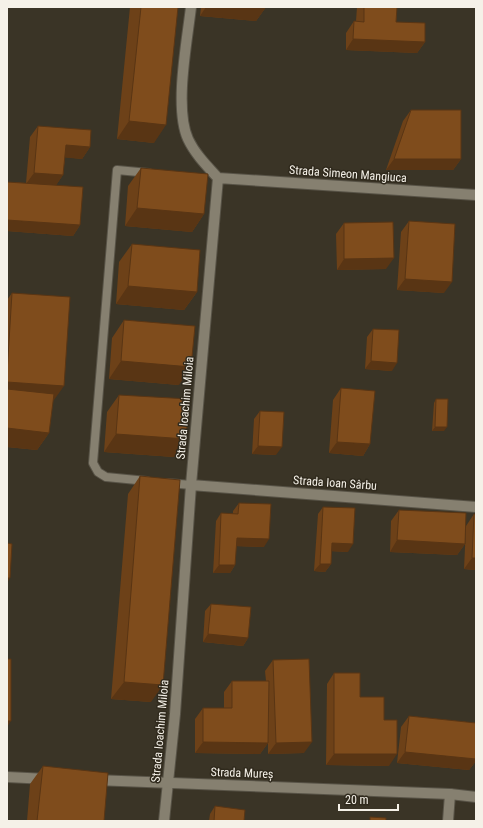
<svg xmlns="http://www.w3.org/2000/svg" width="483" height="828" viewBox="0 0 483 828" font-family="'Roboto Condensed',sans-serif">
	<rect width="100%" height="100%" fill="#3a3426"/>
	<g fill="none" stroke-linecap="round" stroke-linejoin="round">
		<defs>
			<path id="service" d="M147,481l-41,-4 -8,-5 -5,-9 24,-293 32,3
				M168,483l23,2"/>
			<path id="minor" d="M218,178l258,17
				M191,485l285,22
				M164,821l11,-107 16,-229 27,-307c-11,-12 -23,-24 -30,-39 -14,-31 -1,-97 3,-132
				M448,821l2,-27"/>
			<path id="tertiary" d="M7,777l40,2
				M95,780l355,14 26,3"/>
		</defs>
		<!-- service casing -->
		<use href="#service" stroke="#585347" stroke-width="10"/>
		<!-- minor casing -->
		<use href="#minor" stroke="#585347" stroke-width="12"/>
		<!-- tertiary casing -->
		<use href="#tertiary" stroke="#585347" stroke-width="12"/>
		<!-- service -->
		<use href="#service" stroke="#868070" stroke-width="8"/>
		<!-- minor -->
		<use href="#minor" stroke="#868070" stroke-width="10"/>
		<!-- tertiary -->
		<use href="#tertiary" stroke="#868070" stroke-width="10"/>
	</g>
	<!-- wall -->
	<path fill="#6d4118" d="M130,7h48l-24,136 -37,-4z
		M201,7h65l-10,14 -56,-5z
		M357,7h40l-1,15 29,20 -8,11 -71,-3v-17l8,-12h2z
		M411,110l50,49 -8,11h-67l17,-49z
		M38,126l52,21 -8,12 -17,-2 -2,18 -7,10 24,40 -7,11 -66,-5v-49l19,1 4,-46z
		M141,168l63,46 -12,18 -67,-6 3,-40z
		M409,221l35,72 -47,-3 4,-58z
		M344,223l42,46 -49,1 -1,-36z
		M132,244l65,48 -13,18 -68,-6 3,-42z
		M12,293l42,107 -1,-1 -4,34 -12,17 -30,-3v-147z
		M124,320l55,65 -70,-6 3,-41z
		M373,329l19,42 -27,-2 2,-32z
		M341,388l29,56 -7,12 -34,-3 4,-53z
		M119,395l67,44 -12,18 -70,-5 3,-40z
		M436,399l8,32h-12l2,-28z
		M260,411l16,44 -24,-1 2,-35z
		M140,476l11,226 -40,-3 17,-205z
		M239,503l25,44 -28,-1 -1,19 -5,8h-17l3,-52 5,-8 12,1v-3z
		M323,507l25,45 -17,-1v13l-6,8 -11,-1 4,-57z
		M399,510l66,34 -8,11 -67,-3 1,-31z
		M474,514h2v56l-12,-1 2,-43z
		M211,604l37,34 -5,8 -40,-4 2,-31z
		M273,660l31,93 -36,1v-11l-8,11 -65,-1v-34l8,-11h21v-16l8,-11h34l-1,-10z
		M334,673l50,47 5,46 -63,-1 1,-81z
		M409,716l67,7v38l-7,9 -72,-7 4,-36z
		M43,766l61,55h-77l3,-37z
		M215,806l29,15h-35l1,-7z"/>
	<!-- shaded-wall -->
	<path fill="#593514" d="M206,7h60l-10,14 -56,-5z
		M353,39l72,3 -8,11 -71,-3z
		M129,121l37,4 -12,18 -37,-4z
		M66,145l24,2 -8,12 -24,-2z
		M394,159h67l-8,11h-67z
		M34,173l29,2 -8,12 -29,-3z
		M137,208l67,6 -12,18 -67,-6z
		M7,220l73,5 -7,11 -66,-5z
		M394,258l-8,11 -49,1 7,-11z
		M405,279l47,3 -8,11 -47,-3z
		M128,286l69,6 -13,18 -68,-6z
		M121,361l70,6 -12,18 -70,-6z
		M371,361l26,2 -5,8 -27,-2z
		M7,382l57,4 -10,14 -47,-3z
		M435,427h12l-3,4h-12z
		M7,428l42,5 -12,17 -30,-3z
		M116,434l70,5 -12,18 -70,-5z
		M337,442l33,2 -7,12 -34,-3z
		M258,446l24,1 -6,8 -24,-1z
		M237,538l32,1 -5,8 -33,-1z
		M397,540l68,4 -8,11 -67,-3z
		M332,543l21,1 -5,8 -22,-1z
		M472,558h4v12l-12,-1z
		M320,564h11l-6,8 -11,-1z
		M219,565h16l-5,8h-17z
		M7,578h3l-3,5z
		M208,634l40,4 -5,8 -40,-4z
		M124,682l39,3 -12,17 -40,-3z
		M7,721h4l-4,6z
		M203,742l65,1 -8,11 -65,-1z
		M312,742l-8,11 -36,1 8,-11z
		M405,752l71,7v2l-7,9 -72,-7z
		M334,754h63l-8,12 -63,-1z"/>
	<!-- building -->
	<path fill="#7f4c1c" stroke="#593514" d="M141,7h37l-12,118 -37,-4z
		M364,7h33l-1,15 29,1v19l-72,-3 1,-18 10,1z
		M411,110h50v49h-67z
		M38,126l53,4 -1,17 -24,-2 -3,30 -29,-2z
		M141,168l67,6 -4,40 -67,-6z
		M7,182l76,5 -3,38 -73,-5z
		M409,221l46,3 -3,58 -47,-3z
		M393,222l1,36 -50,1v-36z
		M132,244l68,6 -3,42 -69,-6z
		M12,293l58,4 -6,89 -57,-4v-9z
		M124,320l71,6 -4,41 -70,-6z
		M373,329l26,1 -2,33 -26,-2z
		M341,388l34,3 -5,53 -33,-2z
		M7,389l47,5 -5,39 -42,-5z
		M119,395l70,4 -3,40 -70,-5z
		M436,399h12l-1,28h-12z
		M260,411l24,1 -2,35 -24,-1z
		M140,476l40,4 -17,205 -39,-3z
		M239,503l32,1 -2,35 -32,-1 -2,27h-16l2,-52 17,1z
		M323,507l32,1 -2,36 -21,-1 -1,21h-11z
		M399,510l67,3 -1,31 -68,-4z
		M474,514h2v44h-4z
		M7,543l5,1 -2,34h-3z
		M211,604l40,3 -3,31 -40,-4z
		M7,659h4v62h-4z
		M309,659l3,83 -36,1 -3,-83z
		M334,673h26v24h24v23h13v34h-63z
		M232,681h37l-1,62 -65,-1v-34h29z
		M409,716l67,7v36l-71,-7z
		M43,766l65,7 -4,48h-67z
		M215,806l30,4 -1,11h-30z
		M370,817l16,1v3h-16z"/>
	<g text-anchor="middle" stroke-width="3" stroke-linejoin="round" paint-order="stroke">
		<!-- street labels -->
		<g font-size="12" fill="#f5f1e8" stroke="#302a1d">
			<text transform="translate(348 174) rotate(4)" y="4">Strada Simeon Mangiuca</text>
			<text transform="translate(185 408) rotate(-85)" y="4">Strada Ioachim Miloia</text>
			<text transform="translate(335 483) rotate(4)" y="4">Strada Ioan Sârbu</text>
			<text transform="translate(160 731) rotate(-85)" y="4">Strada Ioachim Miloia</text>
			<text transform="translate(242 773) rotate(2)" y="4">Strada Mureș</text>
		</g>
	</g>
	<!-- border -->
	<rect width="483" height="828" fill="none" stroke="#f5f1e8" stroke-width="16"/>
	<!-- scale -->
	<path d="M339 804v6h59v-6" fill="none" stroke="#f5f1e8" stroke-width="2"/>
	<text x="345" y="804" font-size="12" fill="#f5f1e8" stroke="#302a1d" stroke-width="3" paint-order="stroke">20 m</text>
</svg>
